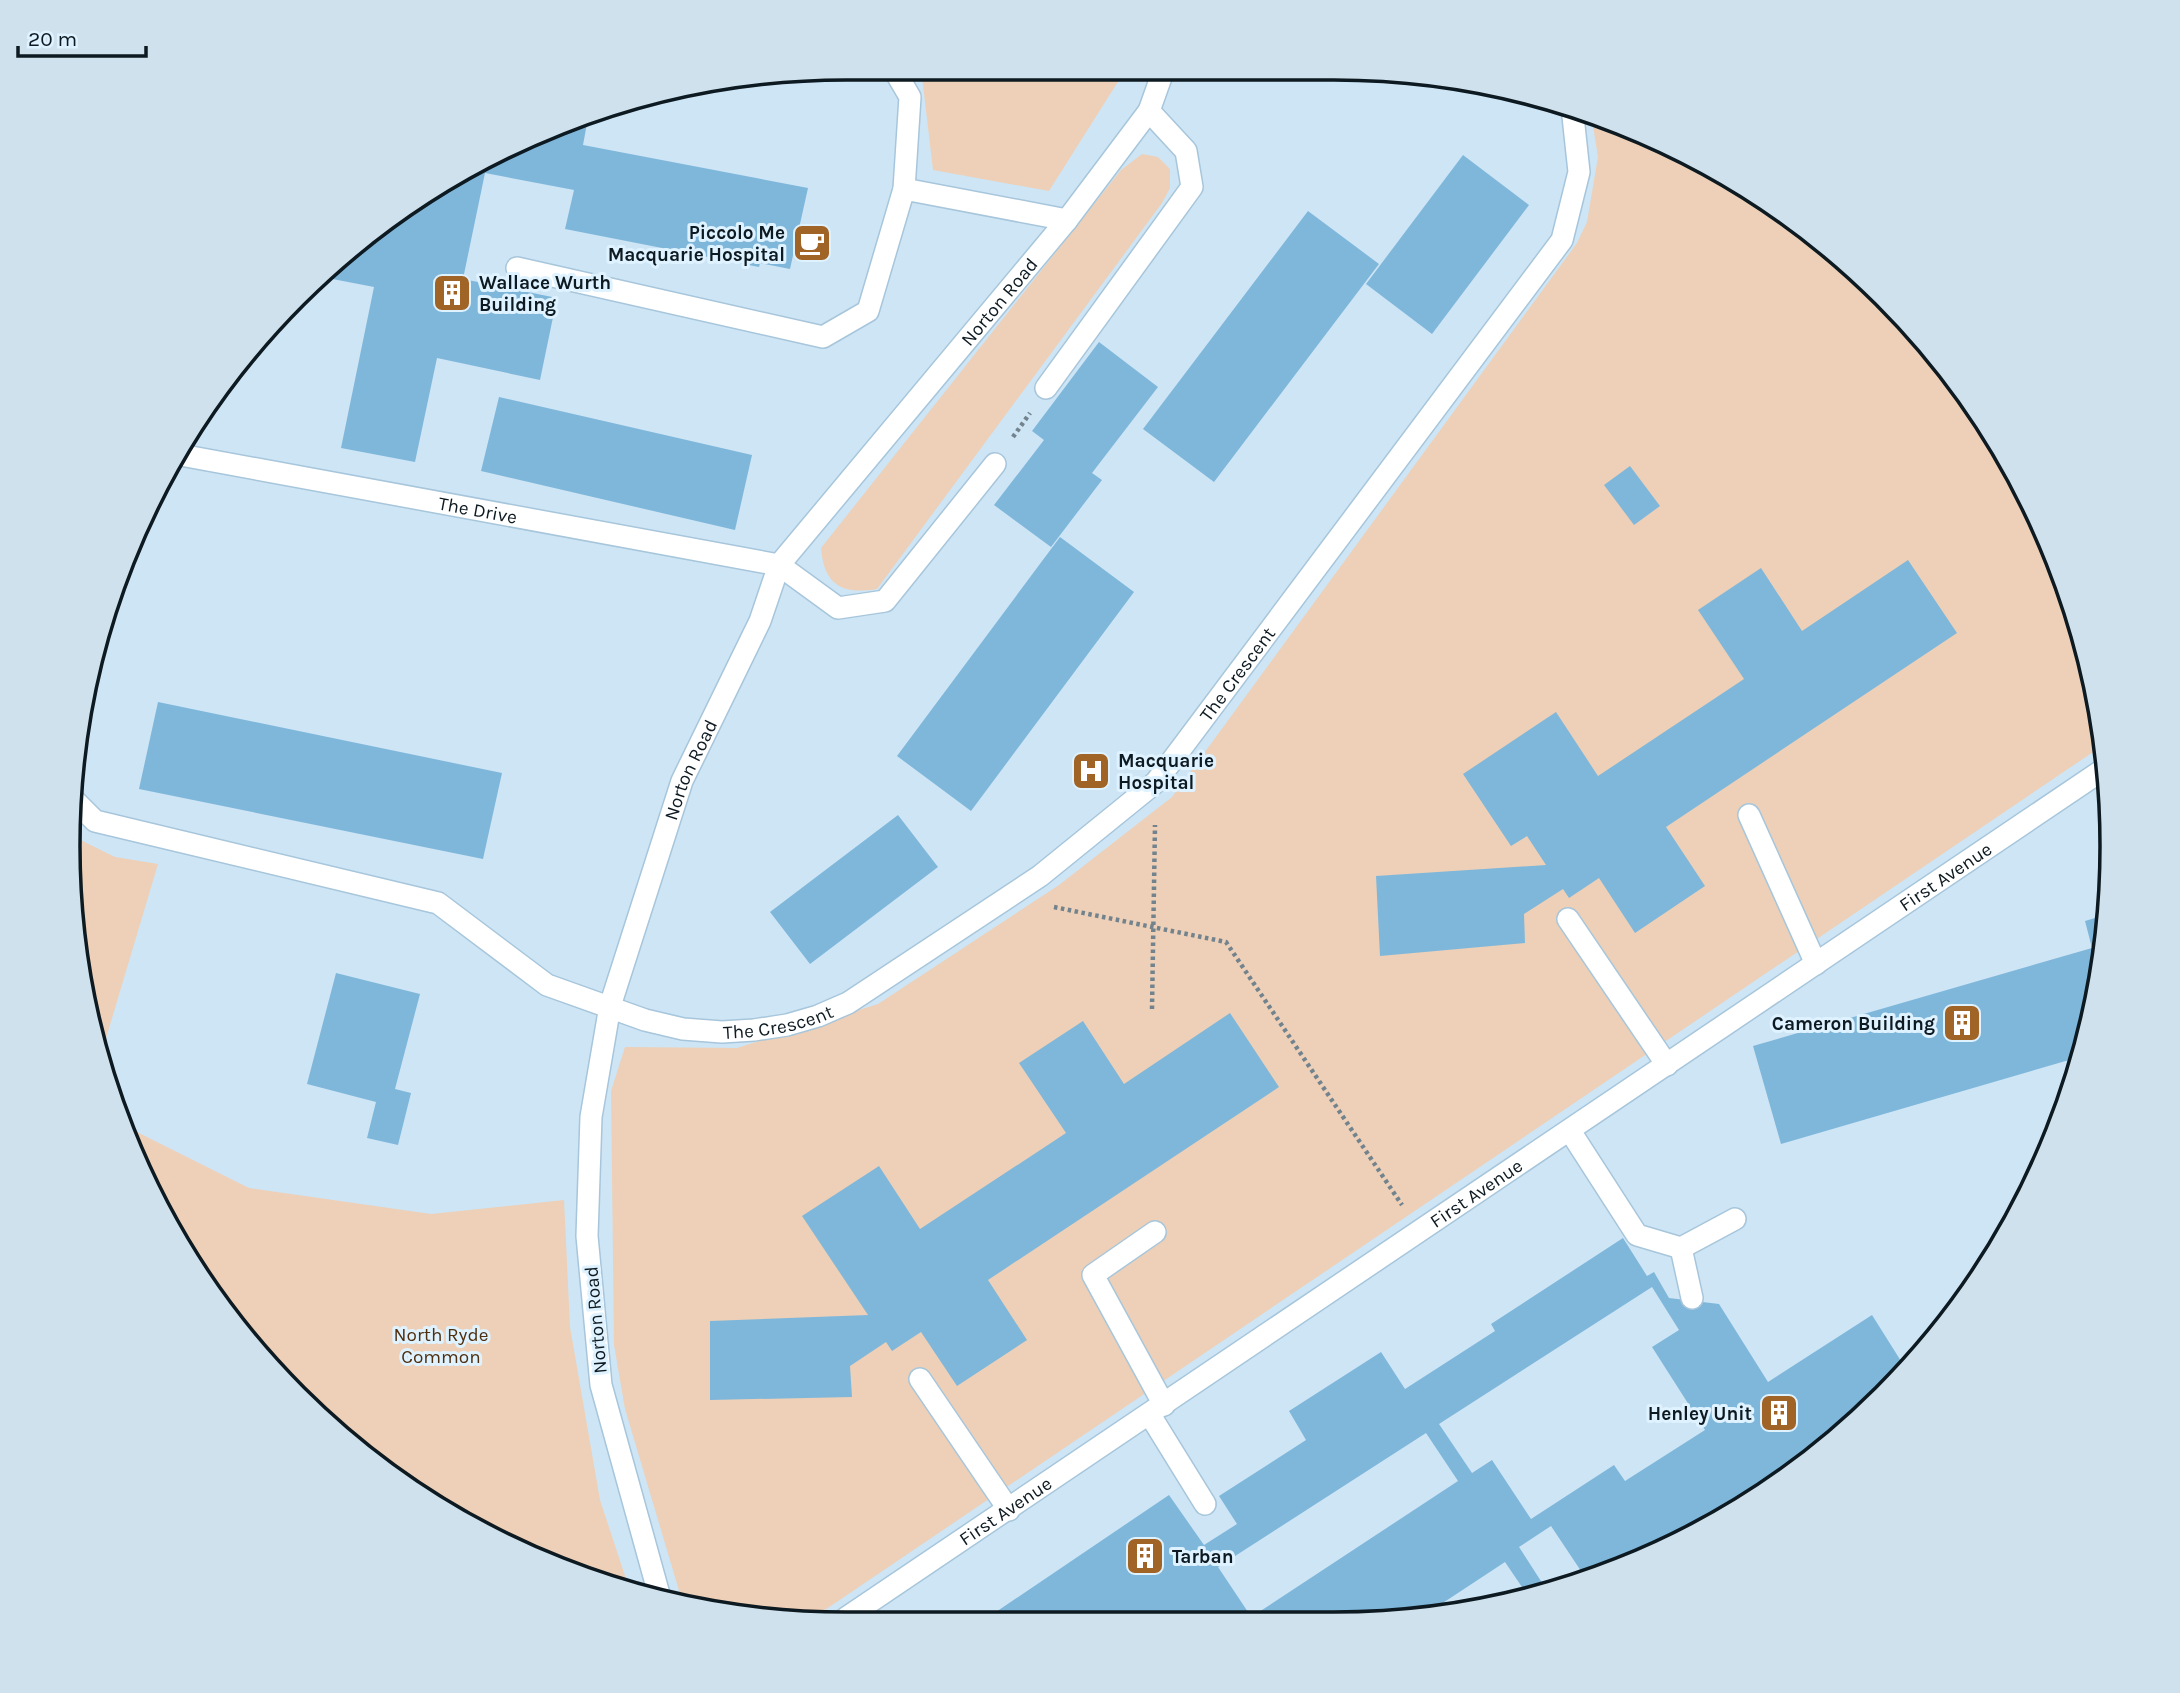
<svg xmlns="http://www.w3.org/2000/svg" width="2180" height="1693" viewBox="0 0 2180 1693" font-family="Karla,sans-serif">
	<rect width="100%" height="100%" fill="#dff2ff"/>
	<!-- built -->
	<path fill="#cee5f5" d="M846,68l538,2 199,39 139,63 86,57 110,104 63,81 72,135 44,146 15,152 -15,152 -45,146 -72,134 -96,118 -118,97 -182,89 -149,35h-690l-149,-35 -182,-89 -118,-97 -97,-118 -71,-134 -33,-97 -27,-201 27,-202 77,-187 124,-162 161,-123 188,-78z"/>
	<!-- green -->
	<path fill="#edd0b7" d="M921,68l205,1 -77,122 -116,-21z
		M1591,113l131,59 86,57 110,104 63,81 72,135 44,146 5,51 -1289,872h-68l-62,-14 -58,-195 -11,-64 -3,-254 14,-44 112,1 141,-44 181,-119 113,-88 405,-554 10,-21 11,-65z
		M1142,154l16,3 12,12v19l-8,15 -285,386c-35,6 -53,-4 -56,-41l300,-378z
		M70,835l45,22 43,7 -57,191 4,23 -10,-30 -27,-201z
		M115,1106l16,23 118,59 182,26 133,-14 6,127 30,173 30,91 -34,-8 -182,-89 -118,-97 -97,-118 -71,-134z"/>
	<!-- building -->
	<path fill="#7fb7db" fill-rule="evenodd" d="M588,118l-5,27 225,43 -18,81 -30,-6 -1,4 -194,-38 9,-39 -89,-17 -22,106 94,19 -17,82 -103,-22 -22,104 -74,-14 33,-161 -52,-10 135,-104z
		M1463,155l66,50 -97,129 -66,-50z
		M1308,211l71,53 -165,218 -71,-53z
		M1099,342l59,45 -66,86 10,7 -51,67 -57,-42 50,-65 -12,-9z
		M499,397l253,58 -17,75 -254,-59z
		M1630,466l30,40 -26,19 -30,-40z
		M1060,537l74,55 -163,219 -74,-55z
		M1908,560l49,73 -291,194 39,59 -70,47 -36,-55 -30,20 -6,-9 -39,25 1,29 -145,13 -4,-80 170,-11 -19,-29 -16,10 -48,-72 93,-62 42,64 146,-97 -46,-69 63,-42 41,63z
		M158,702l344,71 -19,86 -344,-70z
		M898,815l40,52 -128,97 -40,-52z
		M2105,915l-8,84 -23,76 -5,-15 -288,84 -28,-98 339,-98 -7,-27z
		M336,973l84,21 -25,95 16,4 -13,52 -31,-7 9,-36 -69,-18z
		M1230,1013l49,74 -291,193 39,60 -70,46 -36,-54 -29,19 -6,-9 -36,24 2,31 -142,3v-79l158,-6 -66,-99 77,-50 41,63 146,-96 -47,-70 64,-42 41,63z
		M1623,1238l24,38 7,-4 15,26 50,6 49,78 104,-67 34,54 -22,28 -118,97 -182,89 -11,3 12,-9 -34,-51 -32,21 29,45 -20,4 -23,-34 -85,56h-157l-4,-6 199,-131 -32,-48 -208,134 32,48 -4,3h-259l182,-123 35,50 33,-21 -18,-28 87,-56 -17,-29 92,-59 24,37 90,-58 -4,-7zM1652,1287l27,43 -27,17 53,83 -80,51 -11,-16 -83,54 -39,-59 -20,13 -33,-49z"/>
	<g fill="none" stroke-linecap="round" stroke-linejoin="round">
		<defs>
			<g id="service">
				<path d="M893,68l17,29 -6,92"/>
				<path d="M517,268l306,69 45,-26 36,-122 163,31"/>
				<path d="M1046,388l146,-201 -6,-36 -37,-40"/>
				<path id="s1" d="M175,454l604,111 59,43 47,-7 110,-137"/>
				<path id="s2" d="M74,800l21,21 343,82 109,82 98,35 38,9 39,3 32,-2 33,-5 31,-9 30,-13 192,-127 116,-94 406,-542 17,-68 -7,-65"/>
				<path d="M1749,815l67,149"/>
				<path d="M1568,919l99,146"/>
				<path d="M1570,1131l67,104 44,13 11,50"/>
				<path d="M1155,1232l-62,43 71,130"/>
				<path d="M1681,1248l54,-29"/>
				<path d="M920,1379l89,131"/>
				<path d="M1150,1415l55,89"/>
				<path id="s3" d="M660,1598l-59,-213 -14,-149 4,-119 19,-111 72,-225 78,-160 19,-56 288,-345 82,-109 15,-42"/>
				<path id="s4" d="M846,1618l1258,-849"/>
			</g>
		</defs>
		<!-- service casing -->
		<use href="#service" stroke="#a7c6db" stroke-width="24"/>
		<!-- path -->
		<path stroke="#73838d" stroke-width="4.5" stroke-dasharray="3.5 3.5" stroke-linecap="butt" d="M1013,437l17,-24
			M2098,702l-3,4 4,7
			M1054,907l172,35 176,263
			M1152,1009l3,-184"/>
		<!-- service -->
		<use href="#service" stroke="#fff" stroke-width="21"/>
	</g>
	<!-- icons -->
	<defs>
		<symbol id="cafe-square" viewBox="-11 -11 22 22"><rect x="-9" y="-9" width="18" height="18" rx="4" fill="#a16427" stroke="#dff2ff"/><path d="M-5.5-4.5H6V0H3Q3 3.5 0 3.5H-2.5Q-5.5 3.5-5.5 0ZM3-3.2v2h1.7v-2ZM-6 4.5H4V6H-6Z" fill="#fff"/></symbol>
		<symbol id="building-square" viewBox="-11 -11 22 22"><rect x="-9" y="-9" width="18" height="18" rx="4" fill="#a16427" stroke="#dff2ff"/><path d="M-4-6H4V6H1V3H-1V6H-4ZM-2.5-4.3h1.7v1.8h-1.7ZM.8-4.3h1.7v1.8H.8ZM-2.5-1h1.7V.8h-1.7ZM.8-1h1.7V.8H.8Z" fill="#fff"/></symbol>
		<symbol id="hospital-square" viewBox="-11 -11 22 22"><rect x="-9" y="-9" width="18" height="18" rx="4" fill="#a16427" stroke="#dff2ff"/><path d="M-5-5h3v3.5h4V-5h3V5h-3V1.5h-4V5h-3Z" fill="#fff"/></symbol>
	</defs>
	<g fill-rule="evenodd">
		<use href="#cafe-square" x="790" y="221" width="44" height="44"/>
		<use href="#building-square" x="430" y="271" width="44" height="44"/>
		<use href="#hospital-square" x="1069" y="749" width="44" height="44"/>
		<use href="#building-square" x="1940" y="1001" width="44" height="44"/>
		<use href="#building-square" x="1757" y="1391" width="44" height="44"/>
		<use href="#building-square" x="1123" y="1534" width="44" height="44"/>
	</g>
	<g text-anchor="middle" stroke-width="6" stroke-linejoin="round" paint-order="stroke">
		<!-- poi labels -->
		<g font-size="19" font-weight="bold" fill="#0e1a21" stroke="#dff2ff" text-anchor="end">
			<text x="785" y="239">Piccolo Me<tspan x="785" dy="22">Macquarie Hospital</tspan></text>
			<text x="479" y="289" text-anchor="start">Wallace Wurth<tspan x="479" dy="22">Building</tspan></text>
			<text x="1118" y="767" text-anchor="start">Macquarie<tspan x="1118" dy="22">Hospital</tspan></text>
			<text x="1935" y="1030">Cameron Building</text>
			<text x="1752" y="1420">Henley Unit</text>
			<text x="1172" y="1563" text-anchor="start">Tarban</text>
		</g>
		<!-- street labels -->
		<g font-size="19" fill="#0e1a21" stroke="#dff2ff">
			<text dy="7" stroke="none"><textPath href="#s3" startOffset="1419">Norton Road</textPath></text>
			<text dy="7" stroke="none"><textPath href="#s1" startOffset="308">The Drive</textPath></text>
			<text dy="7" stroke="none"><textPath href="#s2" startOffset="1346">The Crescent</textPath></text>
			<text dy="7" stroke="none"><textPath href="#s3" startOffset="852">Norton Road</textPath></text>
			<text dy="7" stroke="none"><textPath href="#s4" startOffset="1326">First Avenue</textPath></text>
			<text dy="7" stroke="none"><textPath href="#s2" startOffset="758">The Crescent</textPath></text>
			<text dy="7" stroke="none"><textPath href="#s4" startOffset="760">First Avenue</textPath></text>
			<text transform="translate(595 1320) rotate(-95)" y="7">Norton Road</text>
			<text dy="7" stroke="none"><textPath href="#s4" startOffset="192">First Avenue</textPath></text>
		</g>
		<!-- park labels -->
		<g font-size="19" fill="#4f2f0e" stroke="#dff2ff">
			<text x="441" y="1341">North Ryde<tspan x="441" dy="22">Common</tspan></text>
		</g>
	</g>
	<!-- crop -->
	<path d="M0 0H2180V1693H0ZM846 80H1334A766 766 0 0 1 2100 846V846A766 766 0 0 1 1334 1612H846A766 766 0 0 1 80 846V846A766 766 0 0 1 846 80Z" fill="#cee1ed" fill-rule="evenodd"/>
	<path fill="none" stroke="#0e1a21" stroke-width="3.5" d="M846 80H1334A766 766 0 0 1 2100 846V846A766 766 0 0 1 1334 1612H846A766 766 0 0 1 80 846V846A766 766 0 0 1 846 80Z"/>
	<!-- scale -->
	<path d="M18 46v10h128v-10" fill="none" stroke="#0e1a21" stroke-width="3.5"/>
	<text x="28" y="46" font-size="21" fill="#0e1a21" stroke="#dff2ff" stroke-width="5" paint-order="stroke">20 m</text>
</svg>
